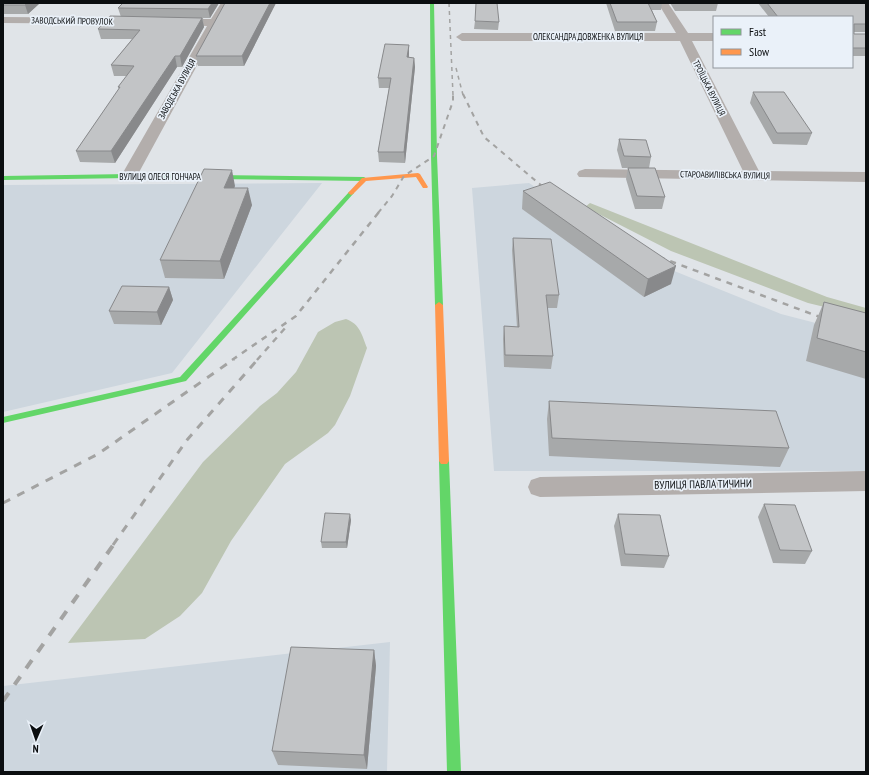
<svg xmlns="http://www.w3.org/2000/svg" width="869" height="775" viewBox="0 0 869 775" font-family="'PT Sans Narrow',sans-serif">
	<rect width="100%" height="100%" fill="#e0e4e8"/>
	<!-- built -->
	<path fill="#cdd6de" d="M322,183l-150,190 -169,39v-227z
		M529,183l123,79 129,52 85,22v135h-372l-22,-283z
		M390,642l-3,130h-384v-86z"/>
	<!-- forest -->
	<path fill="#bcc5b3" d="M590,203l237,94 39,11v9l-58,-14 -137,-52 -86,-44z
		M346,319c14,5 16,16 21,29l-17,48 -15,29 -7,8 -43,31 -54,77 -29,52 -22,23 -35,23 -77,4 135,-181 57,-56 17,-13 19,-21 22,-40 17,-10z"/>
	<g fill="none" stroke-linecap="round" stroke-linejoin="round">
		<!-- street -->
		<path fill="#b3aeac" fill-rule="evenodd" d="M221,3h10l-94,173 -2,3h-12l-2,-3 86,-150 -34,-1 -6,-3 6,-3h38z
			M658,3h10l20,30h26v8h-22l67,130 107,1v10l-287,-5 -2,-3 2,-3 6,-2 158,2 -63,-130h-218l-6,-4 6,-4h214z
			M3,17l132,1 6,3 -6,3 -132,-1z
			M866,471v20l-326,6 -9,-3 -3,-7 3,-7 9,-3z"/>
		<!-- fast -->
		<path fill="#63d668" fill-rule="evenodd" d="M430,3h4l3,153 6,149 -4,3 -4,-3 -4,-149z
			M129,174l235,3 3,2 -3,2 -235,-3 -126,2v-4z
			M351,191l3,2 -1,1 -167,187 -183,42v-6l177,-40 169,-185z
			M444,457l3,1 2,3 12,311h-14l-8,-311 2,-3z"/>
		<!-- slow -->
		<path fill="#ff974d" fill-rule="evenodd" d="M418,173l2,1 8,13 -1,1h-4l-7,-11 -50,4 -13,13 -2,1 -3,-2 14,-15z
			M439,302l4,3 6,156 -2,3h-6l-2,-3 -4,-156z"/>
		<!-- rail-far4 -->
		<path stroke="#a3a3a2" stroke-width="1.5" stroke-dasharray="4 4" stroke-linecap="butt" d="M449,3l4,92
			M456,68l7,27"/>
		<!-- rail-far3 -->
		<path stroke="#a3a3a2" stroke-width="2" stroke-dasharray="5 5" stroke-linecap="butt" d="M463,94l21,43 65,55
			M378,213l14,-17 12,-20 30,-20 19,-55v-7"/>
		<!-- rail-far2 -->
		<path stroke="#a3a3a2" stroke-width="2.5" stroke-dasharray="6 6" stroke-linecap="butt" d="M659,257l169,63
			M232,360l64,-44 83,-104
			M257,360l29,-33"/>
		<!-- rail-far1 -->
		<path stroke="#a3a3a2" stroke-width="3" stroke-dasharray="8 8" stroke-linecap="butt" d="M3,503l95,-49 136,-95
			M113,545l74,-105 71,-81"/>
		<!-- rail -->
		<path stroke="#a3a3a2" stroke-width="4" stroke-dasharray="10 10" stroke-linecap="butt" d="M3,701l111,-157"/>
	</g>
	<!-- wall -->
	<path fill="#a7a9aa" d="M3,3h37l-12,11h-25z
		M219,3l-9,15h-7l1,9 -22,40h-5l-62,96 -35,-1 -4,-11 43,-62 -1,-2 9,-11h-13l-3,-11 21,-26h-31l-3,-10 23,-12 -3,-9z
		M225,3h51l-32,63h-46l-2,-10z
		M606,3h56l-1,7h-9l5,12 -2,9h-40z
		M670,3h48l-2,8h-41z
		M758,3h108v29h-12v2h12v22h-14v-39h-83z
		M475,21l24,1 -1,8 -24,-1z
		M409,45v12l5,1 1,9 -10,96 -26,-1 -1,-10 11,-64h-10l-1,-10z
		M753,92l59,41 -5,12 -34,-1 -23,-41z
		M619,139l32,18 -2,11 16,29 -3,12h-27l-9,-30 2,-11h-6l-5,-18z
		M235,186l-1,2 18,17 -28,74 -59,-1 -5,-18z
		M523,191l148,93 -27,13 -122,-88z
		M513,238l46,57 -2,13h-10l6,48 -2,13 -47,-2 -1,-28 1,-13 13,1 -5,-77z
		M169,287l4,13 -12,25 -47,-1 -5,-13z
		M824,302l42,11v66l-60,-18 8,-36z
		M549,401l240,47 -9,19 -231,-11 -2,-37z
		M764,504l48,47 -7,13 -32,-1 -15,-46z
		M618,514l51,42 -5,12 -43,-2 -7,-40z
		M351,520l-4,28h-25l-1,-6z
		M374,650l2,16 -9,103 -89,-4 -6,-14z"/>
	<!-- shaded-wall -->
	<path fill="#88898b" d="M27,3h13l-12,11 -3,-9z
		M212,3h7l-9,15 -2,-9z
		M270,3h6l-32,63 -2,-10z
		M202,18l2,9 -22,40 -2,-11z
		M409,45v9l-1,12 -1,-9z
		M175,56l2,11 -62,96 -4,-12z
		M414,58l1,9 -10,96 -1,-11z
		M232,170l3,16 -7,18 -4,-16z
		M248,188l4,17 -28,74 -4,-18z
		M676,266l-5,18 -27,13 4,-18z
		M169,287l4,13 -12,25 -4,-13z
		M350,514l1,6 -4,28 -1,-6z
		M374,650l2,16 -9,103 -3,-14z"/>
	<!-- building -->
	<path fill="#c2c4c6" stroke="#88898b" d="M3,3h24l-2,2h-22z
		M123,3h89l-4,6 -90,-1z
		M225,3h45l-28,53h-46z
		M476,3h21l2,19 -24,-1z
		M610,3h38l9,19h-40z
		M767,3h99v21h-12v10h12v14h-14v-31h-74z
		M110,16l92,2 -22,38h-5l-64,95h-35l44,-64h-2l16,-21 -23,-1 29,-35 -42,-1z
		M385,44l24,1 -2,12 7,1 -10,94h-26l13,-74h-13z
		M753,92h31l28,41h-35z
		M619,139l27,1 5,17 -27,-1z
		M628,168h27l10,29 -28,-1z
		M204,169l28,1 -8,18h24l-28,73 -60,-1z
		M550,182l126,84 -28,13 -125,-88z
		M513,238l38,1 8,56h-13l7,61 -48,-1 -1,-29 15,1z
		M122,286l47,1 -12,25 -48,-1z
		M824,302l42,11v39l-49,-14z
		M549,401l227,10 13,37 -237,-10z
		M764,504l31,1 17,46 -32,-1z
		M325,513l25,1 -4,28h-25z
		M618,514l42,1 9,41 -44,-2z
		M291,647l83,3 -10,105 -92,-4z"/>
	<g text-anchor="middle" stroke-width="3.5" stroke-linejoin="round" paint-order="stroke">
		<!-- far-street labels -->
		<g font-size="9" fill="#0b0e10" stroke="#eaf1f9">
			<text transform="translate(72 21) rotate(1)" y="3">ЗАВОДСЬКИЙ ПРОВУЛОК</text>
			<text x="588" y="40">ОЛЕКСАНДРА ДОВЖЕНКА ВУЛИЦЯ</text>
			<text transform="translate(709 88) rotate(63)" y="3">ТРОЇЦЬКА ВУЛИЦЯ</text>
			<text transform="translate(177 89) rotate(-61)" y="3">ЗАВОДСЬКА ВУЛИЦЯ</text>
			<text transform="translate(725 175) rotate(1)" y="3">СТАРОАВИЛІВСЬКА ВУЛИЦЯ</text>
			<text x="160" y="180">ВУЛИЦЯ ОЛЕСЯ ГОНЧАРА</text>
		</g>
		<!-- street labels -->
		<g font-size="11" fill="#0b0e10" stroke="#eaf1f9">
			<text transform="translate(703 484) rotate(-1)" y="4">ВУЛИЦЯ ПАВЛА ТИЧИНИ</text>
		</g>
	</g>
	<!-- border -->
	<rect width="869" height="775" fill="none" stroke="#0b0e10" stroke-width="8"/>
	<!-- legend -->
	<rect x="713" y="16" width="140" height="52" fill="#eaf1f9" stroke="#91969c"/>
	<rect x="721" y="29" width="20" height="6" fill="#63d668" stroke="#91969c"/>
	<text x="749" y="36" font-size="12" fill="#0b0e10">Fast</text>
	<rect x="721" y="49" width="20" height="6" fill="#ff974d" stroke="#91969c"/>
	<text x="749" y="56" font-size="12" fill="#0b0e10">Slow</text>
	<!-- north arrow -->
	<g transform="translate(36 739) rotate(182)" stroke="#eaf1f9" stroke-width="3" paint-order="stroke">
	<path d="M0-3L7 15L0 10L-7 15Z" fill="#0b0e10"/>
	<text y="-6" font-size="11" font-weight="bold" text-anchor="middle" fill="#0b0e10">N</text>
	</g>
</svg>
